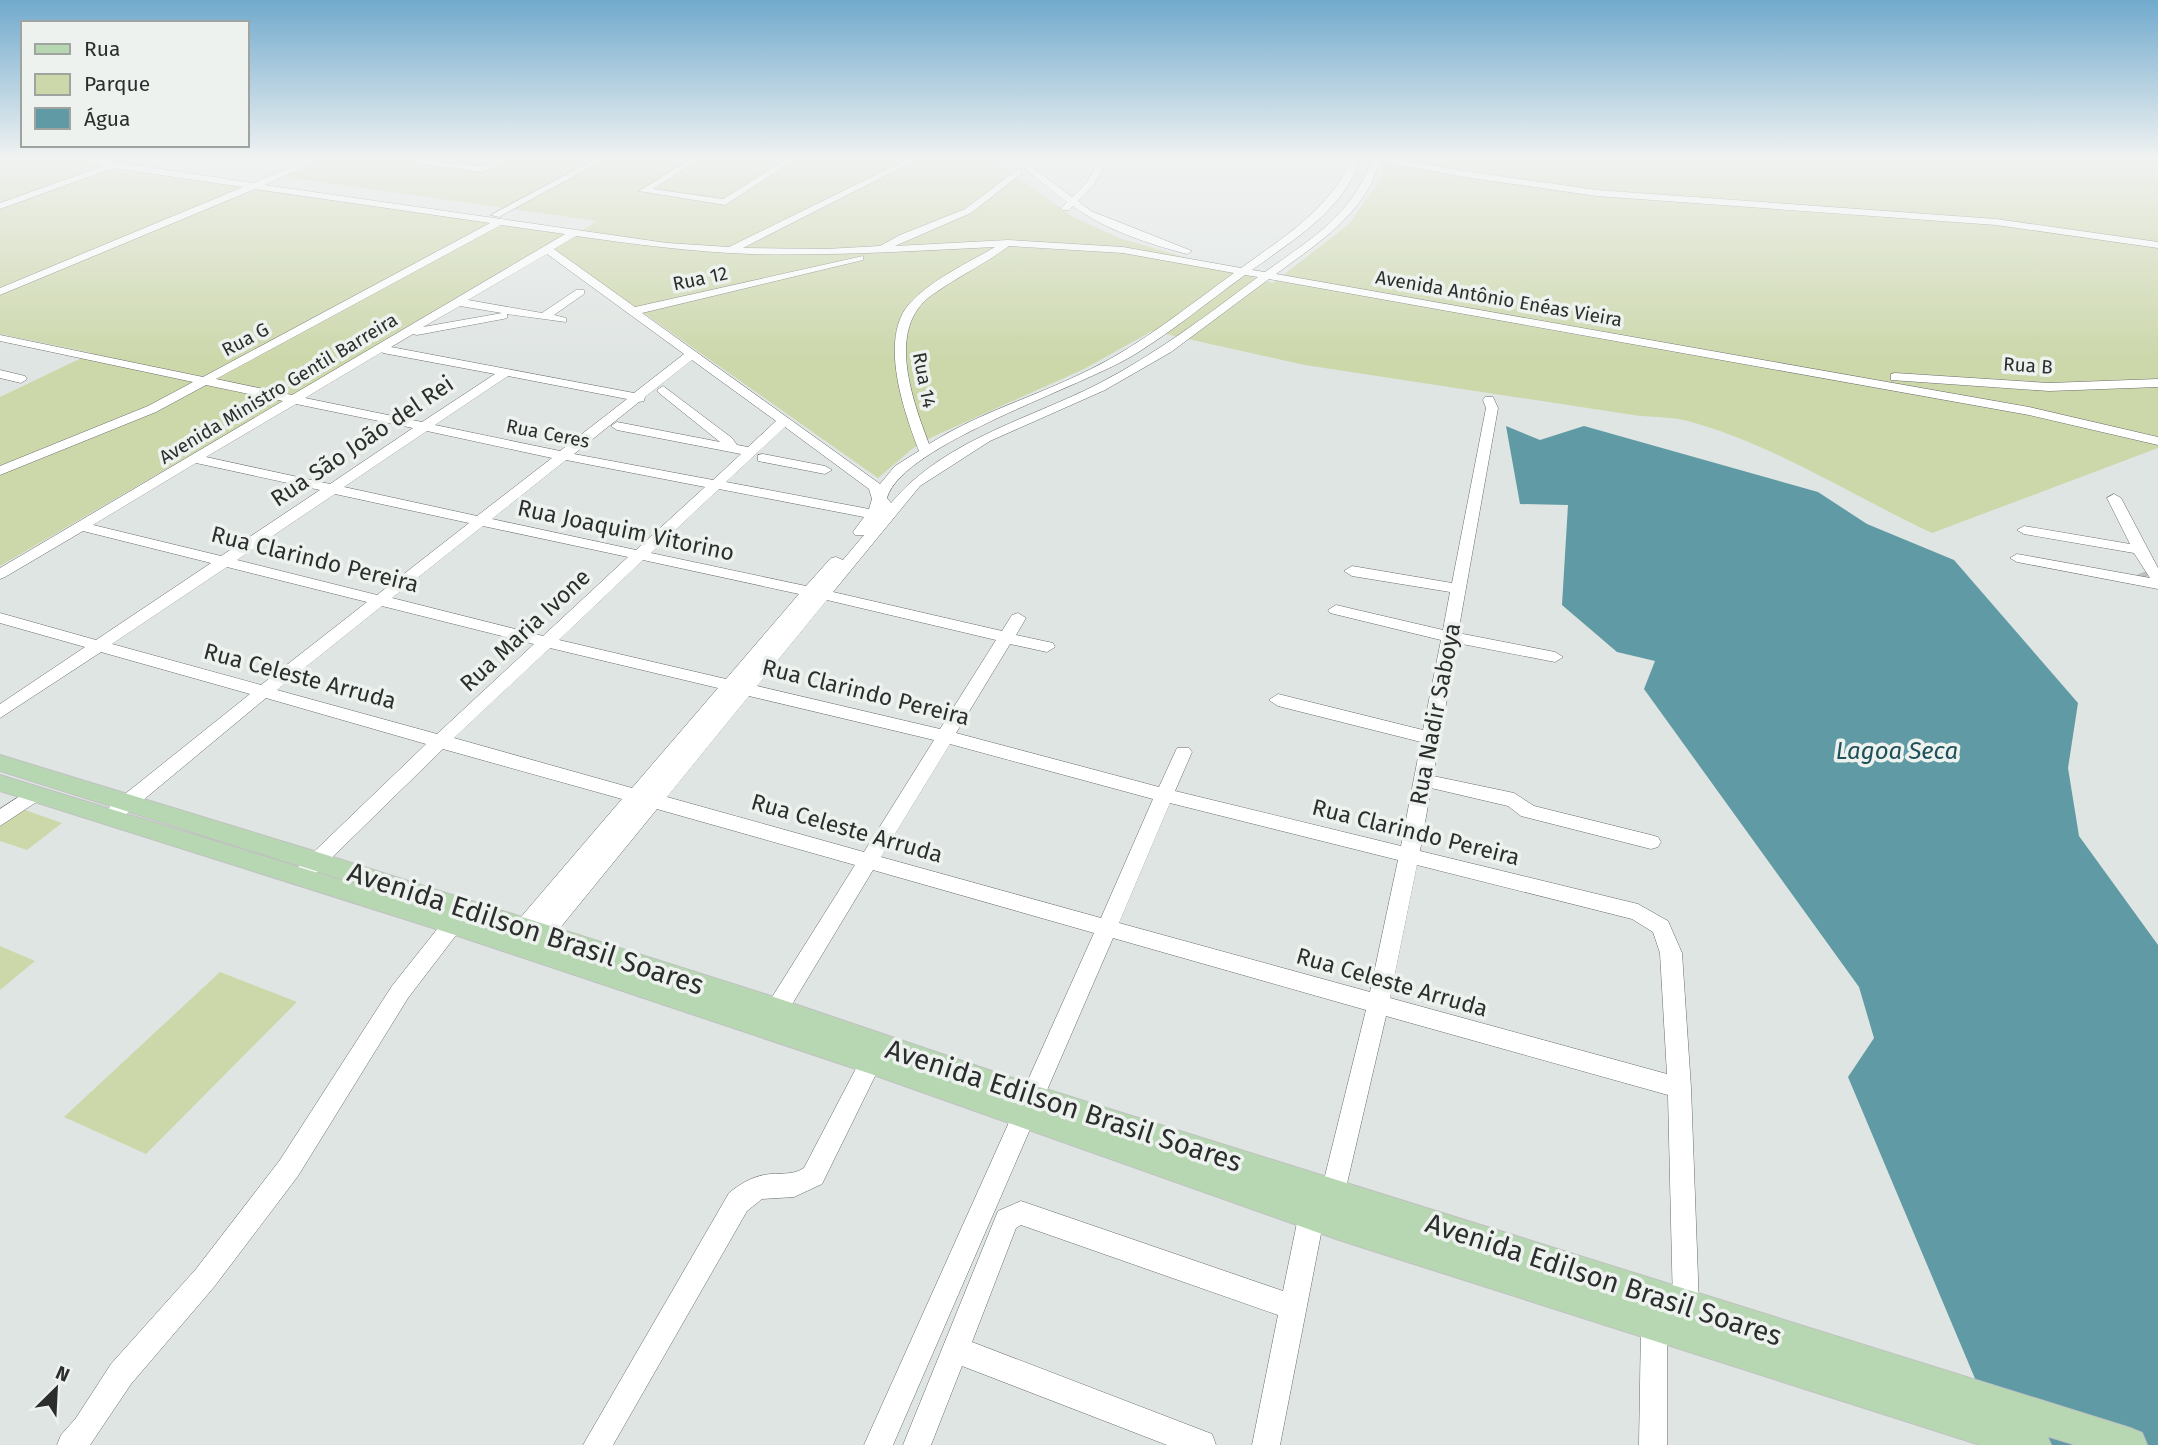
<svg xmlns="http://www.w3.org/2000/svg" width="2158" height="1445" viewBox="0 0 2158 1445" font-family="'Fira Sans',sans-serif">
	<rect width="100%" height="100%" fill="#dfe5e2"/>
	<!-- green -->
	<path fill="#ccd7aa" d="M0,158h65l5,3 499,73 -569,332v-169l92,-44 -92,-19z
		M328,158h664l81,59 46,21 154,45 76,-59 31,-44 4,-22h774v290l-226,85c-81,-38 -157,-88 -244,-112 -15,-4 -32,-4 -48,-5l-335,-51 -153,-34 -68,38 -152,68 -20,12 -34,29 -325,-229 44,-28 -314,-44z
		M22,809l40,14 -35,27 -27,-9v-16z
		M0,946l35,15 -35,29z
		M220,972l77,30 -151,152 -82,-37z"/>
	<!-- water -->
	<path fill="#609aa5" d="M1506,426l34,14 44,-14 234,66 49,32 87,36 124,143 -10,65 11,68 79,109v500h-155l-155,-368 26,-39 -15,-51 -215,-298 11,-28 -38,-9 -55,-47 6,-100 -48,-1z"/>
	<g fill="none" stroke-linecap="round" stroke-linejoin="round">
		<!-- minor-tunnel -->
		<path stroke="#bbc0be" stroke-width="16" stroke-dasharray="16 8" stroke-linecap="butt" d="M2144,572l2,5"/>
		<defs>
			<path id="minor" d="M75,158h14l164,25 61,-25h10l-59,27 402,58 62,4 181,-89h10l-177,90 83,1 54,-3 20,-11 65,-26 53,-40 3,1v4l-50,39 -76,33 113,-6 115,7 118,21c44,-32 89,-59 111,-110h8c-14,51 -67,82 -108,112l13,2c47,-34 88,-57 107,-114h19l73,13 133,19 399,29 162,23v6l-162,-23 -399,-29 -133,-19 -84,-16c-15,53 -62,82 -104,113l753,133 129,30v8l-129,-30 -760,-136 -98,73 -66,38 -115,51 -70,45 -87,106 169,39 10,-16 6,-2 8,5 -10,17 37,8 2,4 -8,5 -37,-8 -54,89 203,54 18,-39h12l3,4 -17,39 226,55 20,-104 -143,-36 -9,-6 9,-6 145,36 18,-90 -111,-27 -2,-3 8,-5 107,25 7,-38 -98,-16 -8,-5 8,-5 100,17 34,-175 -3,-8 2,-3h8l5,11 -40,225 97,19 8,5 -8,5 -98,-19 -24,133 81,17 20,13 117,29 7,2 3,5 -3,5 -7,2 -130,-33 -13,-10 -77,-18 -11,63 218,53 30,17 14,32 9,135 8,217 -4,9 -9,4 -9,-4 -4,-9 -5,-210 -282,-79 -41,176 -3,8 -9,4 -9,-4 -3,-8 45,-182 -253,-72 -220,507h-29l230,-512 -221,-63 -88,146 -8,2 -8,-2 -3,-7 3,-7 86,-137 -198,-56 -115,141 -7,3 -7,-3 -3,-6 5,-9c-7,8 -11,12 -21,8l-3,-6 3,-6 113,-132 -179,-50 -136,133 -7,3 -7,-3 -3,-5 3,-5 133,-128 -160,-46 -142,118h-14l-2,-5 2,-5 140,-112 -149,-42 -101,66v-14l85,-57 -85,-24v-10l96,27 115,-77 -128,-32 -78,46 -5,2v-11l283,-167 -77,-16 -50,27 -156,63v-9l148,-60 45,-24 -193,-41v-6l203,42 287,-154 -235,-34 -255,106v-7l243,-101 -130,-19 -113,41v-6l103,-37zM501,225l64,9 -273,161 -76,-16zM576,236c58,8 116,16 175,18 81,2 163,-3 244,-7 -27,16 -63,32 -85,56 -32,35 -6,109 9,148l-24,15 -15,18 -238,-171 221,-53v-4l-228,51 -81,-58zM1009,246l114,7 111,20c-46,33 -92,71 -143,96 -53,27 -112,43 -162,75 -16,-43 -44,-116 3,-149 25,-18 53,-31 77,-49zM547,254l137,100 -50,39 -243,-46 22,-13 4,1 86,-16 4,-1v-4l59,8v-4l-12,-3 30,-21v-4h-8l-34,23 -74,-13zM1245,275l13,2c-52,39 -102,77 -160,107 -71,36 -154,56 -207,119l-4,-5c15,-54 199,-112 250,-145 37,-23 72,-52 108,-78zM460,306l42,7 -79,14zM382,352l1,1 112,21 -73,48 -117,-24zM692,360l84,61 -28,26 -11,-2 -5,-7 -69,-52 -6,4 2,3 61,49 -103,-20 -6,4 6,4 124,24 -28,26 -139,-26 65,-52 5,-1 1,-4zM508,376l119,23 -67,52 -125,-26zM296,404l117,24 -83,56 -124,-27zM785,427l84,62 3,10 -3,10 -143,-27zM427,431l125,27 -75,58 -133,-29zM566,460l139,27 -69,63 -144,-31zM196,463l124,27 -99,66 -128,-31zM719,489l145,28 -11,15 2,3h9l-21,25 -7,-3 -5,1 -25,28 -155,-33zM335,494l134,29 -92,72 -140,-35zM483,526l145,31 -85,79 -151,-38zM643,560l156,34 -73,85 -167,-39zM227,567l140,35 -106,83 -149,-41zM827,600l169,40 -56,89 -183,-43zM382,606l152,38 -97,90 -160,-44zM550,648l168,40 -86,100 -178,-50zM749,696l185,44 -70,112 -197,-55zM950,744l203,55 -52,119 -220,-61zM1170,803l228,57 -28,132 -251,-69zM1417,865l215,54 21,13 7,21 7,121 -277,-76z
				M411,158l70,8 24,-8h11l-34,14 -67,-9z
				M597,158h10l-108,59 -8,-2z
				M692,158h9l-48,31 70,10 62,-39 -1,-2 12,1 -71,46 -86,-14z
				M1011,158h9l52,39 15,-15 14,-24h8l-15,27 -16,16 13,10 101,40 -5,3c-38,-10 -82,-24 -114,-48l-4,4h-6l-2,-2 6,-6z
				M0,370l25,6 2,3 -6,4 -21,-5z
				M1895,373l154,10 109,-4v8l-109,4 -158,-11v-6z
				M763,454l62,12 7,4 -7,4 -67,-13v-6z
				M2114,494l7,4 37,70v21l-141,-27 -7,-4 7,-4 133,24 -16,-25 -110,-19 -7,-4 7,-4 106,18 -23,-46z
				M34,787l7,2 2,5 -2,5 -41,27v-17z
				M453,916l7,2 3,6 -3,6 -52,68 -110,178 -84,111 -83,97 -41,61h-33l4,-10 15,-17 35,-54 85,-95 84,-109 112,-174 54,-68z
				M871,1052l8,3 3,7 -60,122 -28,13 -32,2 -15,12 -134,234h-30l146,-252c12,-10 26,-18 42,-19 13,-1 22,1 33,-6l59,-113z
				M1313,1196l9,3 4,9 -46,237h-28l26,-130 -257,-90 -5,3 -44,114 240,92 4,11h-49l-205,-79 -31,79h-28l95,-234 23,-10 262,90 17,-83 4,-9z
				M1654,1313l10,3 3,10v119h-28l2,-119 3,-10z"/>
			<path id="major" d="M0,755l317,97 460,146 256,87 1097,343 12,5 5,12h-71l-29,-9 4,9h-71l-641,-205 -468,-166 -419,-140 -452,-143v-16l429,132 -429,-136z"/>
		</defs>
		<!-- minor casing -->
		<use href="#minor" stroke="#696d6b" stroke-width="1"/>
		<!-- major casing -->
		<use href="#major" stroke="#c0c0c0" stroke-width="2"/>
		<!-- minor -->
		<use href="#minor" fill="#fff" fill-rule="evenodd"/>
		<!-- major -->
		<use href="#major" fill="#b7d7b3" fill-rule="evenodd"/>
	</g>
	<!-- sky -->
	<linearGradient id="sky" x2="0" y2="1"><stop stop-color="#71aacd"/><stop offset="0.44" stop-color="#f1f3f2"/><stop offset="1" stop-color="#f1f3f2" stop-opacity="0"/></linearGradient>
	<rect width="2158" height="360" fill="url(#sky)"/>
	<g text-anchor="middle" stroke-width="7" stroke-linejoin="round" paint-order="stroke">
		<!-- far-street labels -->
		<g font-size="19" fill="#2c2e2d" stroke="#edf2ef">
			<text transform="translate(700 278) rotate(-12)" y="7">Rua 12</text>
			<text transform="translate(1499 298) rotate(10)" y="7">Avenida Antônio Enéas Vieira</text>
			<text transform="translate(245 339) rotate(-28)" y="7">Rua G</text>
			<text transform="translate(2028 365) rotate(4)" y="7">Rua B</text>
			<text transform="translate(925 380) rotate(79)" y="7">Rua 14</text>
			<text transform="translate(278 388) rotate(-31)" y="7">Avenida Ministro Gentil Barreira</text>
			<text transform="translate(548 433) rotate(11)" y="7">Rua Ceres</text>
		</g>
		<!-- street labels -->
		<g font-size="23" fill="#2c2e2d" stroke="#edf2ef">
			<text transform="translate(362 441) rotate(-34)" y="8">Rua São João del Rei</text>
			<text transform="translate(626 530) rotate(12)" y="8">Rua Joaquim Vitorino</text>
			<text transform="translate(315 559) rotate(14)" y="8">Rua Clarindo Pereira</text>
			<text transform="translate(525 630) rotate(-43)" y="8">Rua Maria Ivone</text>
			<text transform="translate(300 676) rotate(15)" y="8">Rua Celeste Arruda</text>
			<text transform="translate(866 692) rotate(14)" y="8">Rua Clarindo Pereira</text>
			<text transform="translate(1435 714) rotate(-79)" y="8">Rua Nadir Saboya</text>
			<text transform="translate(847 828) rotate(16)" y="8">Rua Celeste Arruda</text>
			<text transform="translate(1416 832) rotate(14)" y="8">Rua Clarindo Pereira</text>
			<text transform="translate(1392 982) rotate(16)" y="8">Rua Celeste Arruda</text>
		</g>
		<!-- water labels -->
		<g font-size="24" font-style="italic" fill="#1e515a" stroke="#edf2ef">
			<text x="1897" y="759">Lagoa Seca</text>
		</g>
		<!-- near-street labels -->
		<g font-size="28" fill="#2c2e2d" stroke="#edf2ef">
			<text transform="translate(526 928) rotate(18)" y="10">Avenida Edilson Brasil Soares</text>
			<text transform="translate(1064 1105) rotate(18)" y="10">Avenida Edilson Brasil Soares</text>
			<text transform="translate(1604 1279) rotate(18)" y="10">Avenida Edilson Brasil Soares</text>
		</g>
	</g>
	<!-- legend -->
	<rect x="21" y="21" width="228" height="126" fill="#edf2ef" stroke="#a0a4a1" stroke-width="2"/>
	<rect x="35" y="44" width="35" height="10" fill="#b7d7b3" stroke="#a0a4a1" stroke-width="2"/>
	<text x="84" y="56" font-size="21" fill="#2c2e2d">Rua</text>
	<rect x="35" y="74" width="35" height="21" fill="#ccd7aa" stroke="#a0a4a1" stroke-width="2"/>
	<text x="84" y="91" font-size="21" fill="#2c2e2d">Parque</text>
	<rect x="35" y="108" width="35" height="21" fill="#609aa5" stroke="#a0a4a1" stroke-width="2"/>
	<text x="84" y="126" font-size="21" fill="#2c2e2d">Água</text>
	<!-- north arrow -->
	<g transform="translate(56 1389) rotate(24)" stroke="#edf2ef" stroke-width="5" paint-order="stroke">
	<path d="M0-5L12 26L0 18L-12 26Z" fill="#2c2e2d"/>
	<text y="-10" font-size="19" font-weight="bold" text-anchor="middle" fill="#2c2e2d">N</text>
	</g>
</svg>
